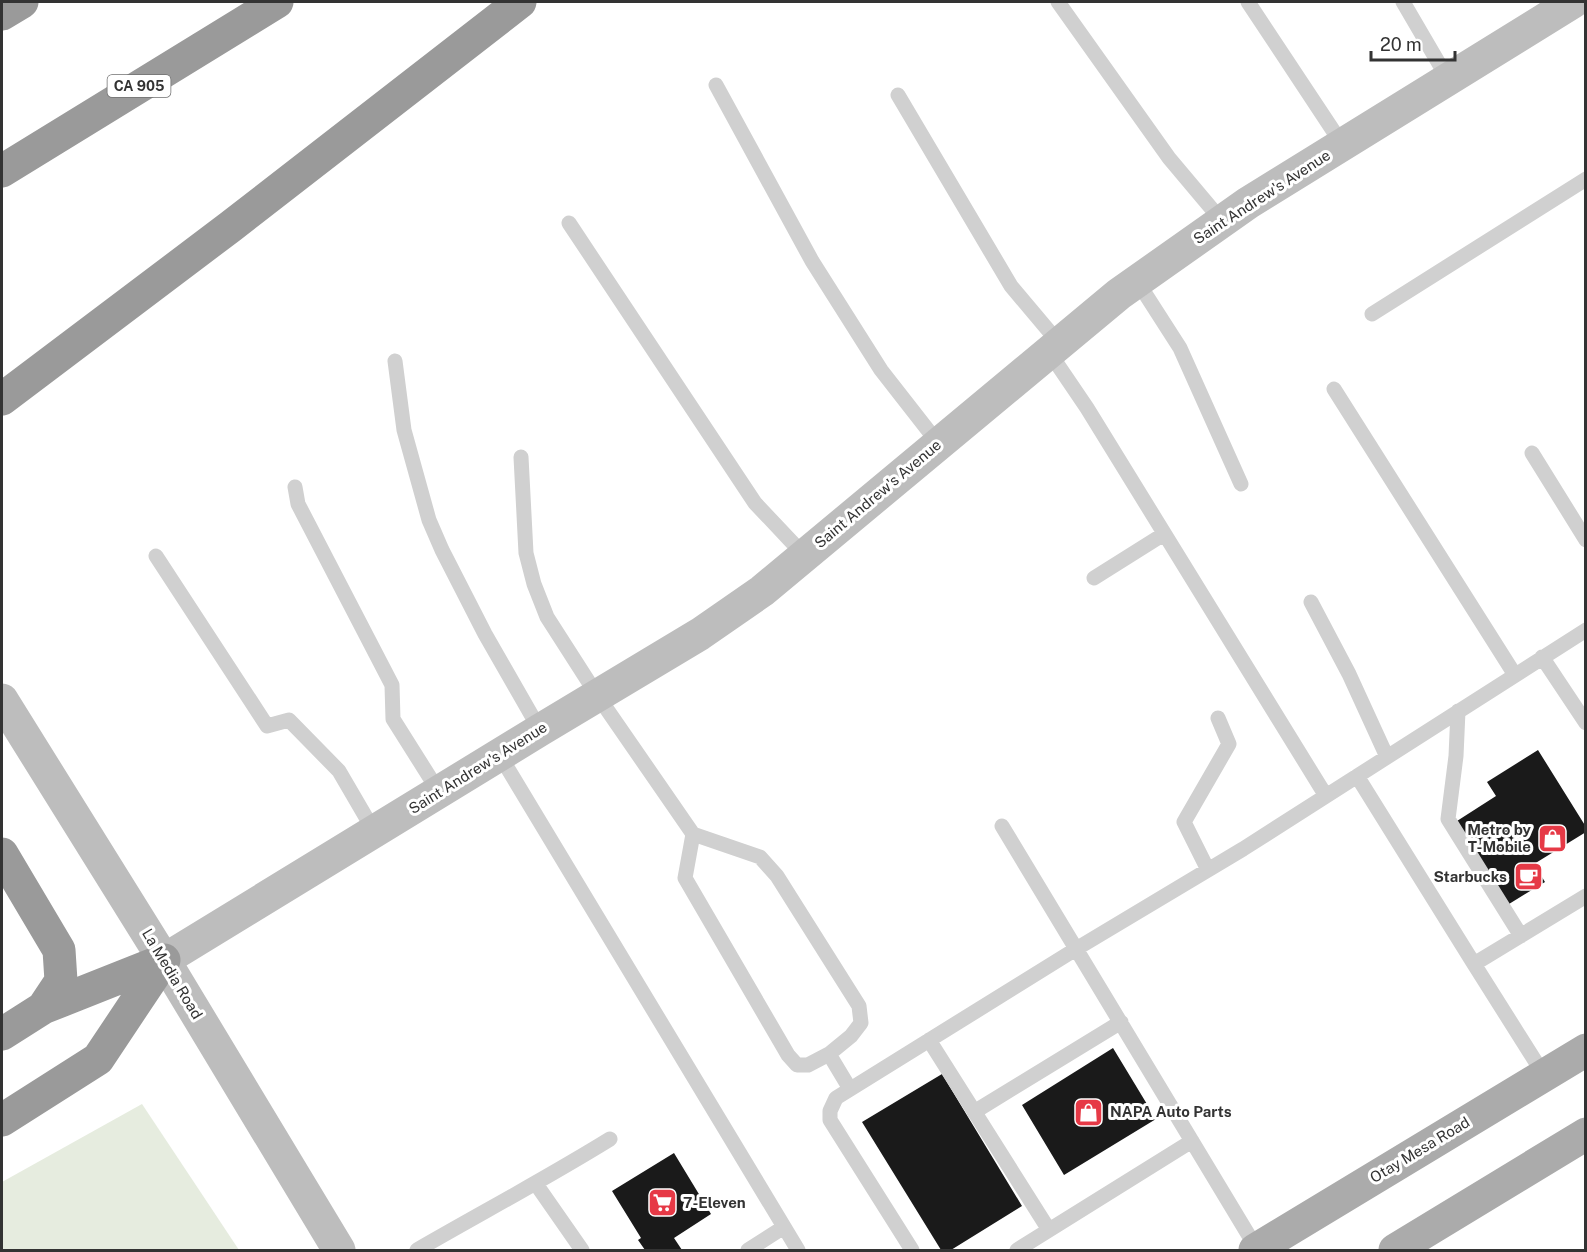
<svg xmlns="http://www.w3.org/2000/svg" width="1587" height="1252" viewBox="0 0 1587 1252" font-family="'Public Sans',sans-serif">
	<rect width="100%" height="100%" fill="#fff"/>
	<!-- green -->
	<path fill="#e6ecdf" d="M142,1104l97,146h-237v-68z"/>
	<!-- building -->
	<path fill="#1a1a1a" d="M1538,750l48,77v5l-52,32 11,18 -36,22 -52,-83 39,-25 -9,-14z
		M1113,1048l43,71 -92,56 -42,-70z
		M942,1074l80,132 -71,44h-10l-79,-128z
		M674,1153l37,61 -37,24 8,12h-37l-7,-10 3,-2 -29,-47z"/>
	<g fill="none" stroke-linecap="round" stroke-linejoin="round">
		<!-- lane -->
		<path stroke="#d0d0d0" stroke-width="15" d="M1058,2l111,156 53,63
			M1248,2l94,142
			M1403,2l45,77
			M716,85l96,176 69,109 57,73
			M898,95l113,191 48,57
			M569,223l186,280 49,52
			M1137,281l43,67 61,136
			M1372,314l214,-135
			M1049,352l38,56 239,388
			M395,361l9,69 25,90 13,30 43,84 55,96
			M1334,389l181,286
			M1532,453l54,87
			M521,457l5,96 8,31 13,33 50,78 96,139 -8,44 103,177 9,10h11l21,-11 21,35
			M295,487l3,17 94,181 1,34 46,73
			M156,556l111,170 22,-6 50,51 35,60
			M1094,578l70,-44
			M1311,602l38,72 38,83
			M1542,657l44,66
			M1458,711l-2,45 -8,63 73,117
			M499,754l299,496
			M1357,776l117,188
			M1002,826l255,423
			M693,834l67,23 17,19 82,130 2,17 -10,13 -22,18
			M1208,870l-24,-48 45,-78 -11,-26
			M929,1040l120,190
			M1544,1075l-70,-111 112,-68
			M974,1112l147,-90
			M536,1184l46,66
			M417,1250c64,-37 130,-72 193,-111
			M748,1250l36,-23
			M912,1250l-82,-130v-9l6,-13 240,-149 167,-100 343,-219
			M1017,1250l175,-109"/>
		<!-- secondary -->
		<path stroke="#bdbdbd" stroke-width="33" d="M2,700l162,260 175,290
			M164,960l376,-230 160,-96 62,-43 357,-297 129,-91 325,-201"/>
		<!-- primary -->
		<path stroke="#ababab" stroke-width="33" d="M1255,1250l331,-200
			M1395,1250l191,-116"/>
		<!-- highway -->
		<path stroke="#9a9a9a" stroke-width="33" d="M2,14l20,-12
			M2,171l275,-169
			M2,399l228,-172 290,-225
			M2,854l57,96 2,31 -18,27
			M2,1034l41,-26 121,-48
			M2,1120l96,-61 66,-99"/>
	</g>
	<!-- icons -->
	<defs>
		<symbol id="shop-square" viewBox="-11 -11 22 22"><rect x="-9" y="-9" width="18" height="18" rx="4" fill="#e63946" stroke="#fff"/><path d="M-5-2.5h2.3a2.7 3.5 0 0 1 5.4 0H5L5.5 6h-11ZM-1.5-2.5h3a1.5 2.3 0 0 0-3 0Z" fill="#fff"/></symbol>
		<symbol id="cafe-square" viewBox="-11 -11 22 22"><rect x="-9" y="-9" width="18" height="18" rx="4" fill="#e63946" stroke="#fff"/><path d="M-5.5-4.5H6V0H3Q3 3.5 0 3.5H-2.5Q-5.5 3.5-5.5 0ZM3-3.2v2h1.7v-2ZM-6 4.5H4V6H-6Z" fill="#fff"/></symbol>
		<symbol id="supermarket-square" viewBox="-11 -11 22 22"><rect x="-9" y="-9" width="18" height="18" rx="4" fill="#e63946" stroke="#fff"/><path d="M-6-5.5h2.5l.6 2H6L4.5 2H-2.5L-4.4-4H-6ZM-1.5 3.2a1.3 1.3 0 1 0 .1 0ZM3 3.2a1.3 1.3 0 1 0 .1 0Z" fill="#fff"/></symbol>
	</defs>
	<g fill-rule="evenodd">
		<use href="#shop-square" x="1536" y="822" width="33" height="33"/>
		<use href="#cafe-square" x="1512" y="860" width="33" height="33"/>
		<use href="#shop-square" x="1072" y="1096" width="33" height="33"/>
		<use href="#supermarket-square" x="646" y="1186" width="33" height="33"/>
	</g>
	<g text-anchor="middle" stroke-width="6" stroke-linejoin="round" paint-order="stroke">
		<!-- shield labels -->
		<rect fill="#fff" stroke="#707070" stroke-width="1.5" x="107.5" y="75" width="63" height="22" rx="4.5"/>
		<g font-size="14" font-weight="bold" fill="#333">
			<text x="139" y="91">CA 905</text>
		</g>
		<!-- street labels -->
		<g font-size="15" fill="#333" stroke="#fff">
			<text transform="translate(1262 197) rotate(-33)" y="5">Saint Andrew's Avenue</text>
			<text transform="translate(878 494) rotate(-40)" y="5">Saint Andrew's Avenue</text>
			<text transform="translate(478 768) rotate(-32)" y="5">Saint Andrew's Avenue</text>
			<text transform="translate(172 974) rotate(59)" y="5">La Media Road</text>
			<text transform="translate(1420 1150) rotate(-31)" y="5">Otay Mesa Road</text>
		</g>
		<!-- poi labels -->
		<g font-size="15" font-weight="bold" fill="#333" stroke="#fff" text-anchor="end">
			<text x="1531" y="835">Metro by<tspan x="1531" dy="17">T-Mobile</tspan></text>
			<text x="1507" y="882">Starbucks</text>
			<text x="1110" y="1117" text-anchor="start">NAPA Auto Parts</text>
			<text x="683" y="1208" text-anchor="start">7-Eleven</text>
		</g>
	</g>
	<!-- border -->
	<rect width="1587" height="1252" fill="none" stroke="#333333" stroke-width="6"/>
	<!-- scale -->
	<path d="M1371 51v9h84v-9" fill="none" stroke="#333333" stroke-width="3"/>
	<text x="1380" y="51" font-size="18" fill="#333333" stroke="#ffffff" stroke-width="4.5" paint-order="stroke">20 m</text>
</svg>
